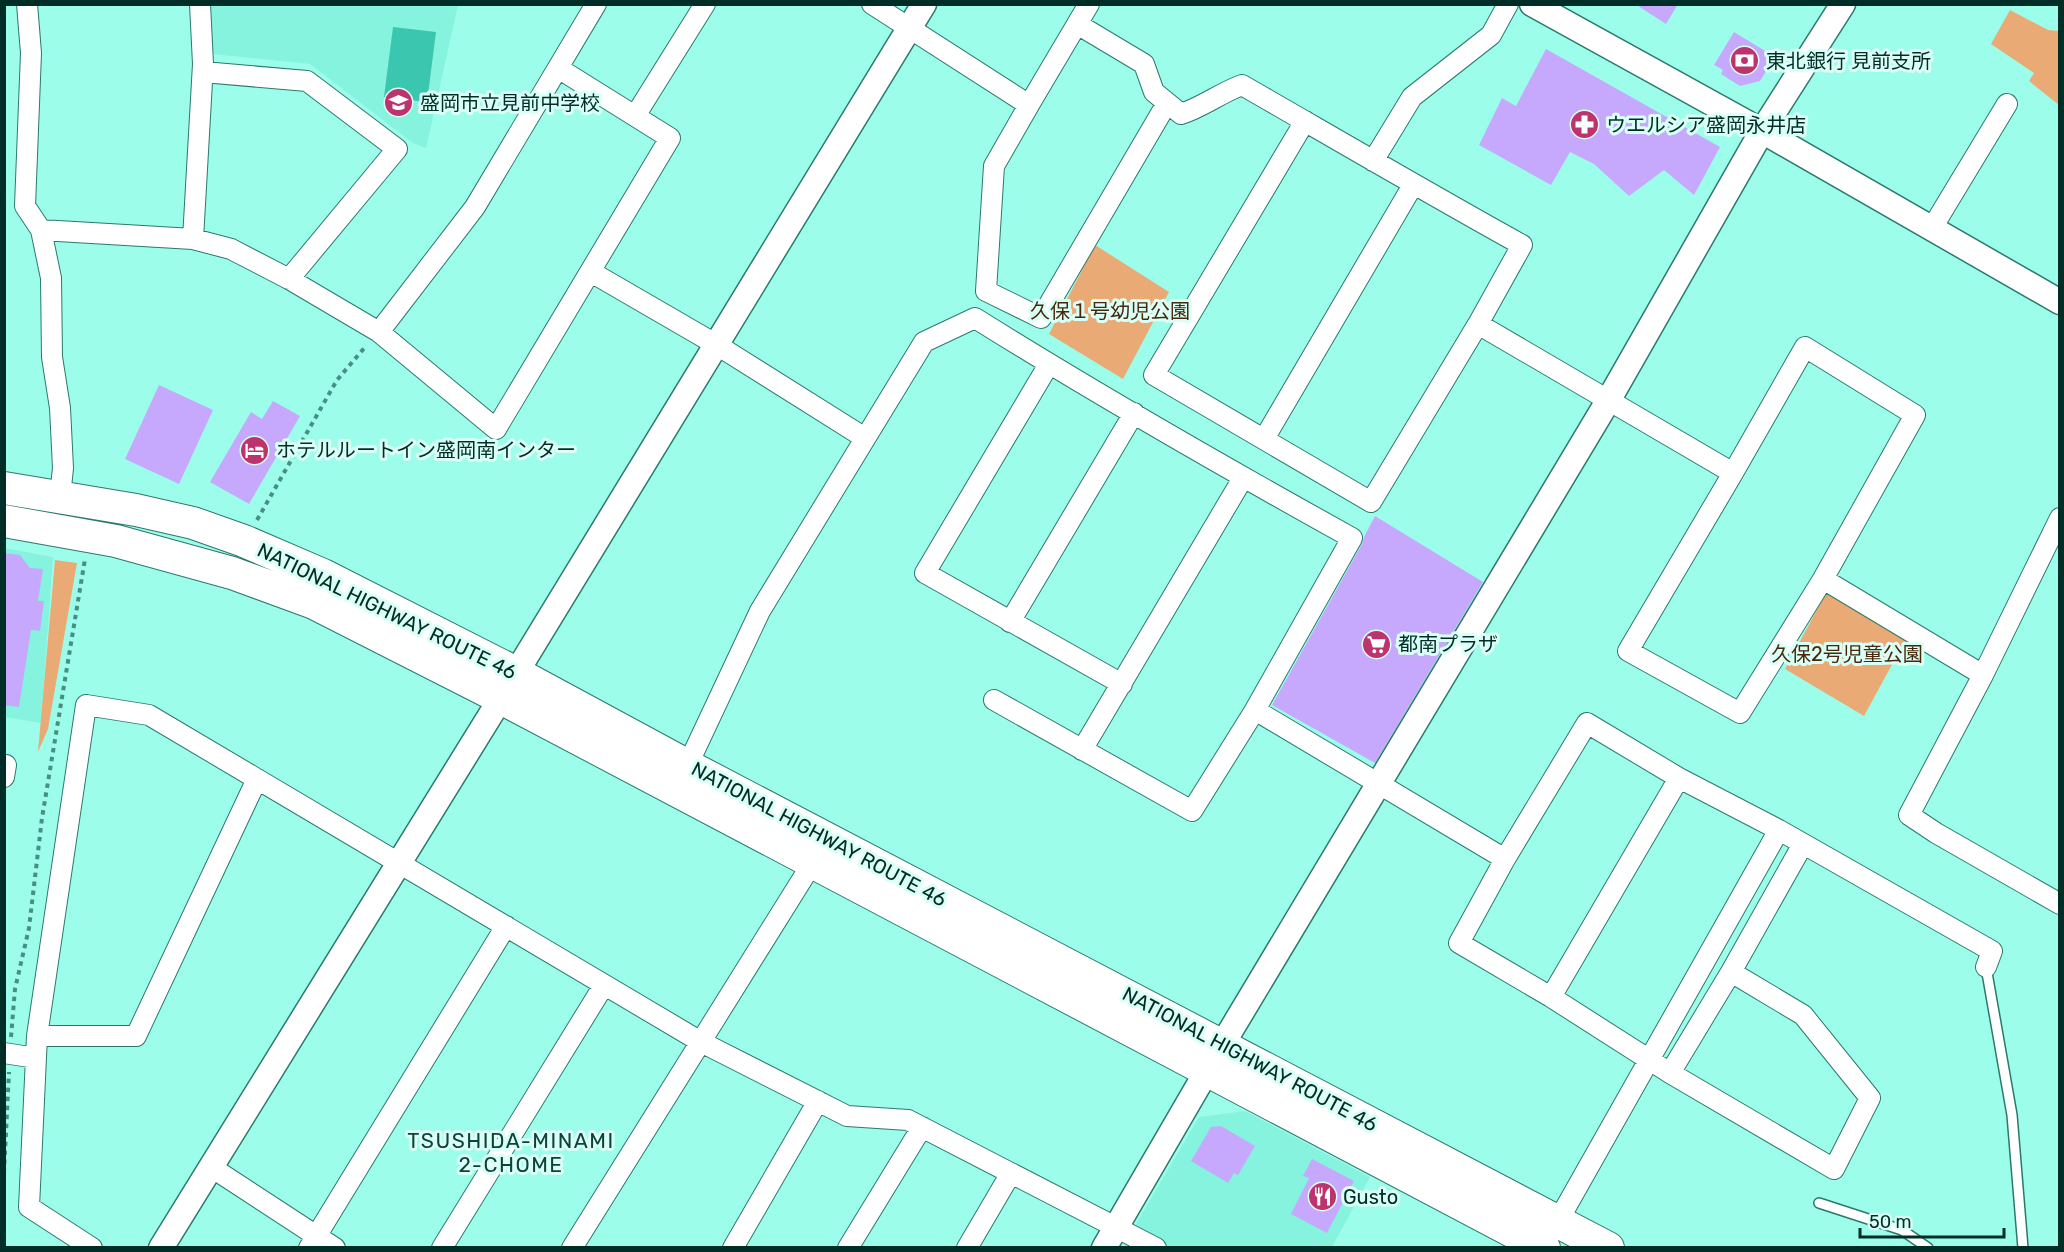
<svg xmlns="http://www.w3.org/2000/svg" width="2064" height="1252" viewBox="0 0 2064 1252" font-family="Rubik,'Noto Sans JP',sans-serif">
	<rect width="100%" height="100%" fill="#9cfeea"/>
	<!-- built -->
	<path fill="#86f3de" d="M210,5h248l-32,143 -13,-5 -103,-79 -98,-10z
		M4,548l49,9 -12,166 -36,-6z
		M1245,1111l125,66 -38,70h-176l-26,-13 69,-117z"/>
	<!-- green -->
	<path fill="#eaaa75" d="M2010,10l38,20 11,1v74l-30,-24 5,-8 -43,-29z
		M1095,245l74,47 -46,87 -74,-45z
		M55,560l22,3 -29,166 -10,23z
		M1827,591l79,48 -42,77 -79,-47z"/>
	<!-- water -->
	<path fill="#3bc6af" d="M393,27l43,5 -9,70 -43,-5z"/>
	<!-- building -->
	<path fill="#c6a9fd" d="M1635,4h43l-12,20z
		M1734,32l41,25 -15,24 -20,5 -19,-12 2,-4 -9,-5z
		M1546,49l174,98 -26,48 -30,-25 -35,26 -35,-32 -24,-12 -19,33 -72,-40 23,-47 14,8z
		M159,385l54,25 -34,74 -54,-25z
		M273,401l27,15 -51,88 -39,-22 41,-70 11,7z
		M1375,516l108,66 -108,181 -103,-58 90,-161 2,-7z
		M4,553l16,2 10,13 13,1 -5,32h6l-4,30 -9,-1 -12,77 -15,-2z
		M1221,1126l34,20 -17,29 -4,-2 -6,10 -37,-22 20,-34z
		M1312,1159l42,22 -27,52 -36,-19 18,-36 -6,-2z"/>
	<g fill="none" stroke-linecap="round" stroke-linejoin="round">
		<defs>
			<path id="service" d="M1986,967l26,148 11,133
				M1819,1203l83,27 26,18"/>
			<path id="minor" d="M27,4l4,49 -6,153 16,24 10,48 1,79 8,51 3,60 -3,29
				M872,4l157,101 48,-81 67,40 10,28 27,22c22,-7 39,-21 61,-29 94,54 186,108 280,160l-44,79 -107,178 -217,-127 151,-254
				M1077,24l12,-20
				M203,72l104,9 90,68 -108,130
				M1029,105l-35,61 -8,125 55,27 126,-215
				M635,116l70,-112
				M1373,161l39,-64 79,-62 17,-31
				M1932,228l75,-124
				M41,230l152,9 38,10 58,30 90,53 117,97 174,-291 -112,-70
				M193,239l10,-175 -3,-60
				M591,272l126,73 148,93
				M1478,324l255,149
				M379,332l96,-125 121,-203
				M1805,347l110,68 -92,164 -83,134 -112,-62 105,-178z
				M1049,364l-124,209 197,111
				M1264,439l149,-254
				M1823,579l160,96 -74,140 27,18 124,71
				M1010,622l124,-209
				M1983,675l77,-157
				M1255,710l250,149
				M1082,750l161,-272
				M4,765h2l-2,12
				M683,775l77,-164 164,-269 51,-24c123,77 249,149 377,220l-97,172 -63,101 -198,-111
				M1731,972l72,43 67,83 -36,71 -164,-96 -119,-76 -92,-54 46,-84 82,-136 92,55 100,52 213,121 -6,16
				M1551,997l128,-219
				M37,1036h99l121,-257
				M4,1053l32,5
				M1670,1073l61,-101 72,-128
				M211,1167l124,81
				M1558,1221l221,-391
				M92,1248l-63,-41 8,-171 49,-331 63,10 552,327 146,74 61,4 248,128
				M309,1248l197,-322
				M442,1248l162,-263
				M572,1248l241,-386
				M733,1248l85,-147
				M848,1248l74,-121
				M967,1248l44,-75"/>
			<path id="tertiary" d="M1532,4l230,127 298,171
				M516,673l408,-669
				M161,1248l340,-550
				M1104,1248l118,-203 386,-644 154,-270 81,-127"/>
			<path id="trunk" d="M4,488l132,22 57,13 51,18 79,34 193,98 172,93 920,482
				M4,521l112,20 116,32 82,30 187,95 1043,550"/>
		</defs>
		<!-- service casing -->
		<use href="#service" stroke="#2c796c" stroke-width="12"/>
		<!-- minor casing -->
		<use href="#minor" stroke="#2c796c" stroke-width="22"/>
		<!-- tertiary casing -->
		<use href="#tertiary" stroke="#2c796c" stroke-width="27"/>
		<!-- trunk casing -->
		<use href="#trunk" stroke="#2c796c" stroke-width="34"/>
		<!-- path -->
		<path stroke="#488e81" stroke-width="4" stroke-dasharray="4.5 4.5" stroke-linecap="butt" d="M257,520l80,-140 29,-34
			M11,1037l4,-48 14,-61 13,-110 43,-259
			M4,1173l5,-101"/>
		<!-- service -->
		<use href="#service" stroke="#fff" stroke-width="9"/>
		<!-- minor -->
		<use href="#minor" stroke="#fff" stroke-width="20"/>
		<!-- tertiary -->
		<use href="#tertiary" stroke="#fff" stroke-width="24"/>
		<!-- trunk -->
		<use href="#trunk" stroke="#fff" stroke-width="32"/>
	</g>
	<!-- icons -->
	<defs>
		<symbol id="bank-disc" viewBox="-11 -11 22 22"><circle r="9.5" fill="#bd336d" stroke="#dafff6"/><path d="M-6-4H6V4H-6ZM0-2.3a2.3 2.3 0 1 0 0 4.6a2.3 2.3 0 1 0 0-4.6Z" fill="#fff"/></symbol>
		<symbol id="school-disc" viewBox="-11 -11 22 22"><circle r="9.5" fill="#bd336d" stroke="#dafff6"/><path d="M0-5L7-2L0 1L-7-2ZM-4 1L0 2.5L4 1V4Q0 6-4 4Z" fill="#fff"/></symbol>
		<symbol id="pharmacy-disc" viewBox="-11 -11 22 22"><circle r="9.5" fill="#bd336d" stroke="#dafff6"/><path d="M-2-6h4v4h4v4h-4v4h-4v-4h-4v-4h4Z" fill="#fff"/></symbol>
		<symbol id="hotel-disc" viewBox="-11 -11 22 22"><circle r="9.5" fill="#bd336d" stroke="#dafff6"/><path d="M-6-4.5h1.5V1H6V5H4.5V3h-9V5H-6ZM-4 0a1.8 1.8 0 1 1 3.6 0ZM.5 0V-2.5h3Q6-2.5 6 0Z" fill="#fff"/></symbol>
		<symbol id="supermarket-disc" viewBox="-11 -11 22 22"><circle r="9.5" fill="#bd336d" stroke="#dafff6"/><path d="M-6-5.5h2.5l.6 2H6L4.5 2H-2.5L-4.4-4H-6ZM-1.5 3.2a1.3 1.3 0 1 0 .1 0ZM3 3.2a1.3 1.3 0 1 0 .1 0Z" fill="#fff"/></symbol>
		<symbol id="restaurant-disc" viewBox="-11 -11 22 22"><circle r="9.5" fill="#bd336d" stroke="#dafff6"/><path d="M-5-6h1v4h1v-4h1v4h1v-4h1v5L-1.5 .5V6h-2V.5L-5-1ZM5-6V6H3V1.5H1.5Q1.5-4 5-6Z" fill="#fff"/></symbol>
	</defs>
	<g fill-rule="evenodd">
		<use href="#bank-disc" x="1728" y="44" width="33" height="33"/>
		<use href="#school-disc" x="382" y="86" width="33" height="33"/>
		<use href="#pharmacy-disc" x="1568" y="108" width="33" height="33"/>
		<use href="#hotel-disc" x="238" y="434" width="33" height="33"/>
		<use href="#supermarket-disc" x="1360" y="628" width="33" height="33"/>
		<use href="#restaurant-disc" x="1306" y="1180" width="33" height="33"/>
	</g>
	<g text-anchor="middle" stroke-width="6" stroke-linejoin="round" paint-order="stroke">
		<!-- poi labels -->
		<g font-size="20" fill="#002e27" stroke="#dafff6" text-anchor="start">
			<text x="1766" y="68">東北銀行 見前支所</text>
			<text x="420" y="110">盛岡市立見前中学校</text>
			<text x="1606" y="132">ウエルシア盛岡永井店</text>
			<text x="276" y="457">ホテルルートイン盛岡南インター</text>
			<text x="1398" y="651">都南プラザ</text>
			<text x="1343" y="1204">Gusto</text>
		</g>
		<!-- park labels -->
		<g font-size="20" fill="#47280d" stroke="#dafff6">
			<text x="1110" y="318">久保１号幼児公園</text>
			<text x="1847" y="661">久保2号児童公園</text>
		</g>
		<!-- street labels -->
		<g font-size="20" fill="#002e27" stroke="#dafff6">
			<text transform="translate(387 611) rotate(26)" y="7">NATIONAL HIGHWAY ROUTE 46</text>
			<text transform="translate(819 834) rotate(28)" y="7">NATIONAL HIGHWAY ROUTE 46</text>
			<text transform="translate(1250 1059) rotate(28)" y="7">NATIONAL HIGHWAY ROUTE 46</text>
		</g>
		<!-- neighbourhood labels -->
		<g font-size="21" letter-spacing="1.5" fill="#0b443b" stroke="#dafff6">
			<text x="511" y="1148">TSUSHIDA-MINAMI<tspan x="511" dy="24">2-CHOME</tspan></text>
		</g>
	</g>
	<!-- border -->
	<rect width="2064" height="1252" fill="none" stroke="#002e27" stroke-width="12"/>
	<!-- scale -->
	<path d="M1860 1228v9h144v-9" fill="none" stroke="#002e27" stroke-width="3"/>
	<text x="1869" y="1228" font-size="18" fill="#002e27" stroke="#dafff6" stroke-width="4.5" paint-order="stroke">50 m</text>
</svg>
